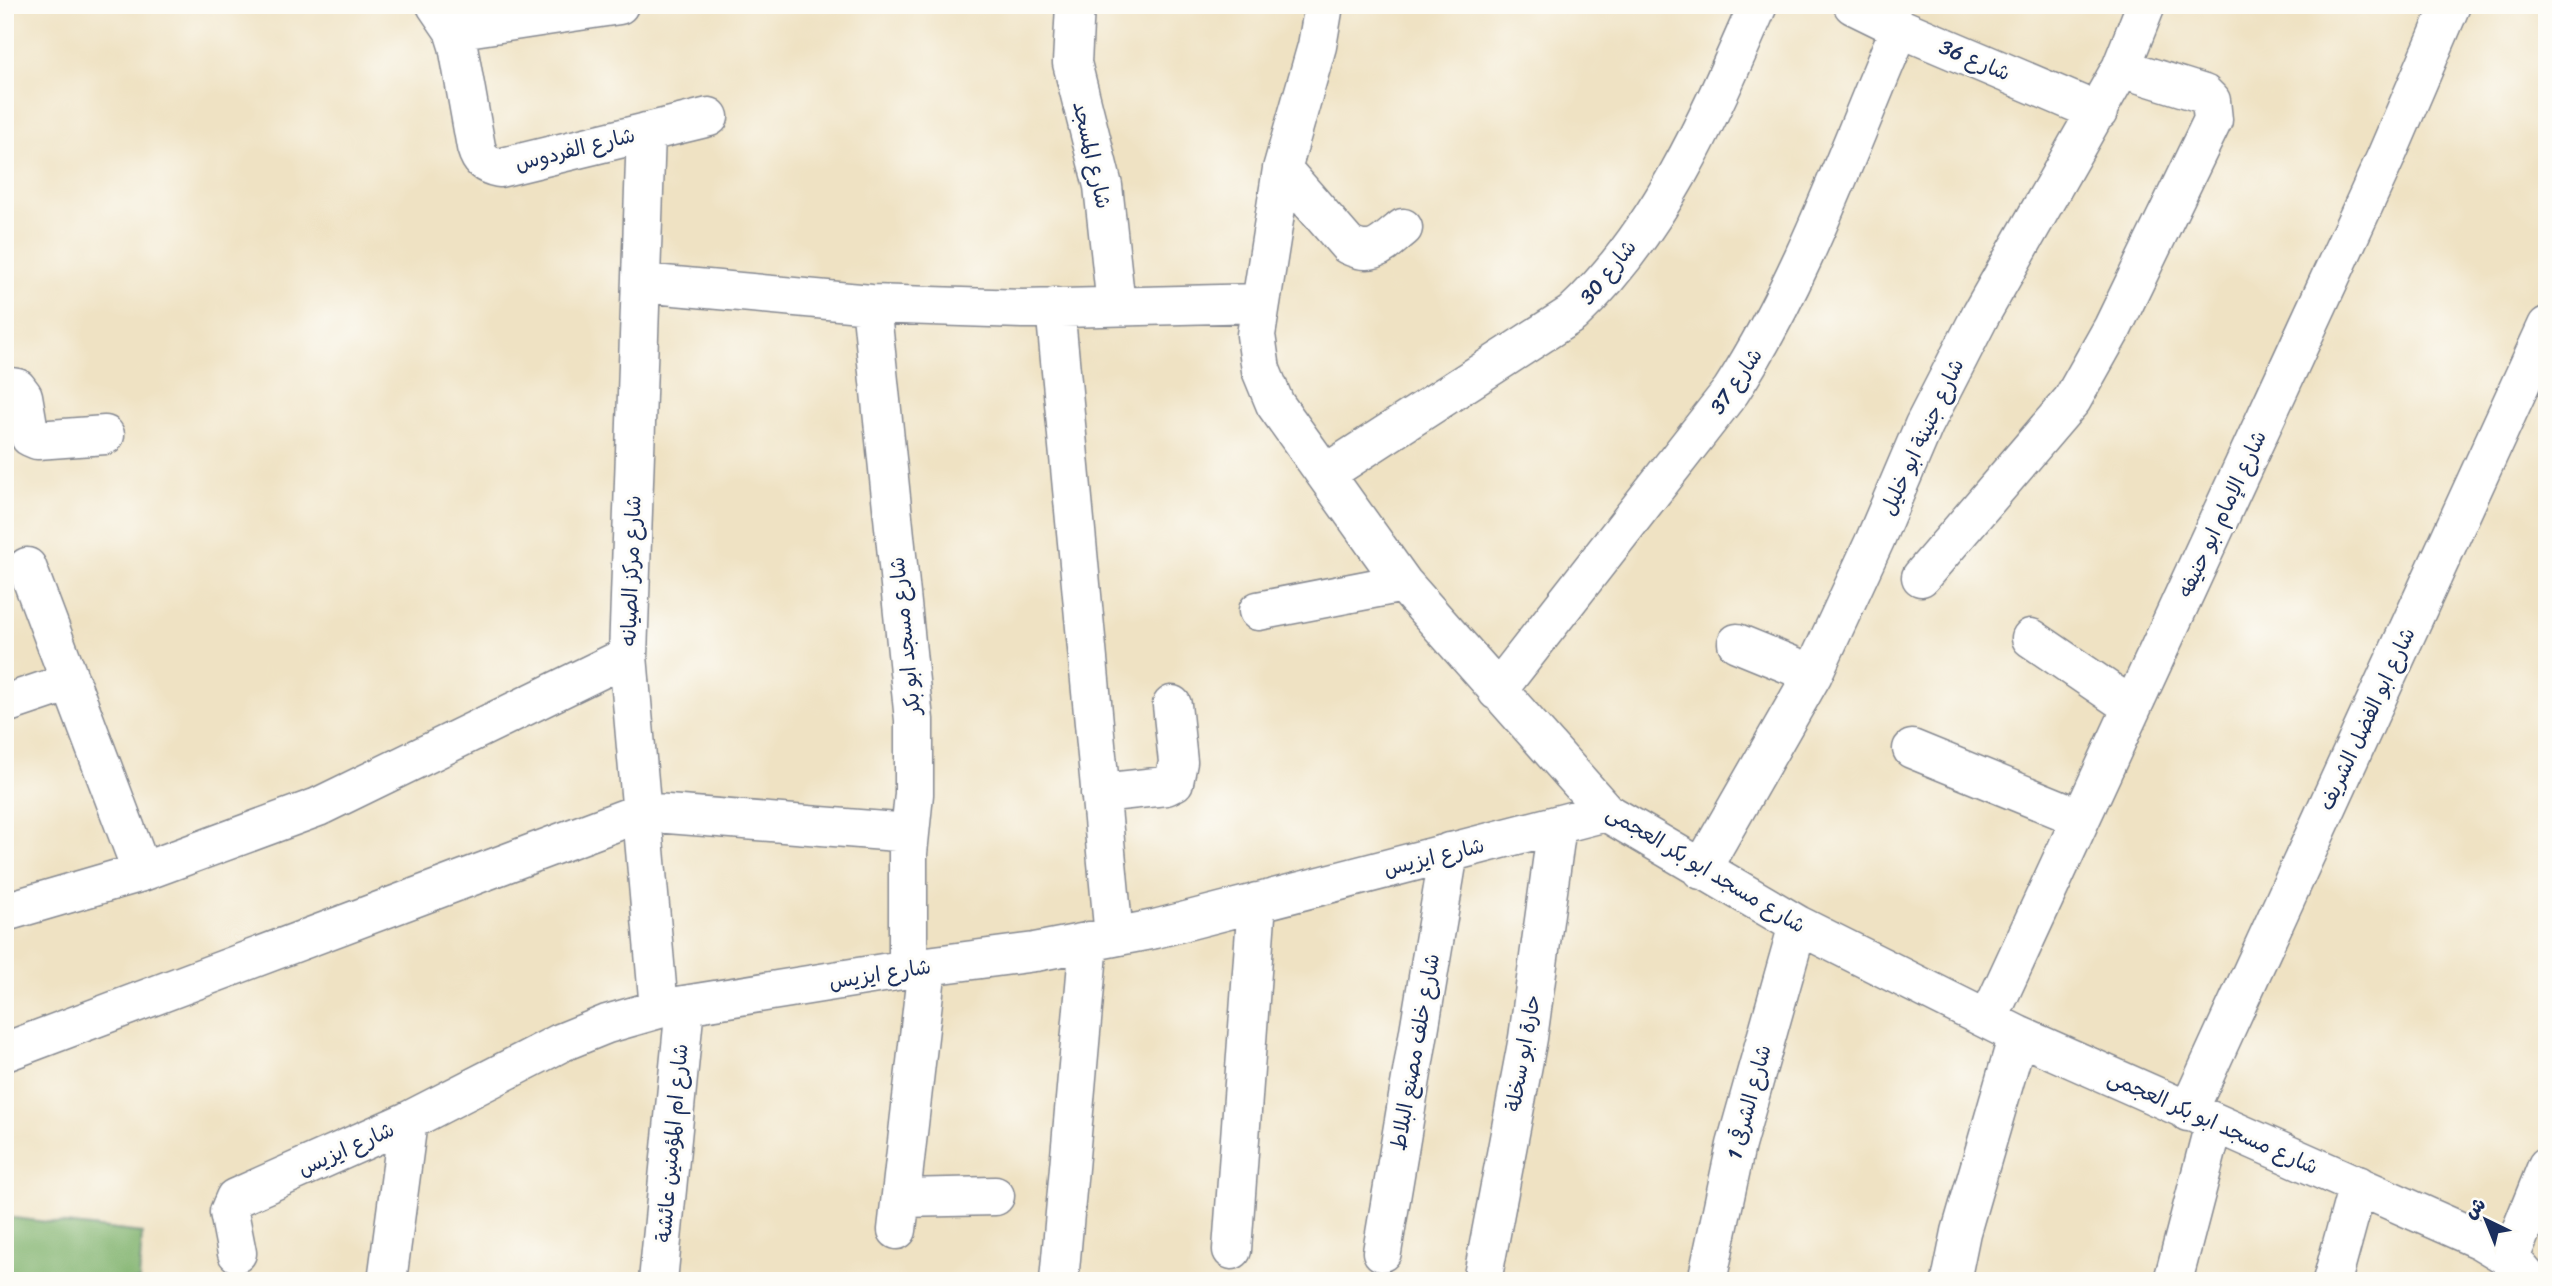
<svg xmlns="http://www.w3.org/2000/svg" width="2552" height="1286" viewBox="0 0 2552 1286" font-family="Sriracha,'Playpen Sans Arabic',sans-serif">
	<rect width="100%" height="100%" fill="#fdfcf7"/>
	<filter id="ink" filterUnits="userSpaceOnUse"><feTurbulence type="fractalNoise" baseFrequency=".0143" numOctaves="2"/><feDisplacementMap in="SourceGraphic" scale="14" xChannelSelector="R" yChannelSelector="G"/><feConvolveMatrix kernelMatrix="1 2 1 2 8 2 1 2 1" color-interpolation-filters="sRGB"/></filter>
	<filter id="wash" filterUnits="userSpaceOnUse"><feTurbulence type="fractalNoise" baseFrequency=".00686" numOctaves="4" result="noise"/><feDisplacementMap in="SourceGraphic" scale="28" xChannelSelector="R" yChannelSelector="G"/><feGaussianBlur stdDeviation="1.57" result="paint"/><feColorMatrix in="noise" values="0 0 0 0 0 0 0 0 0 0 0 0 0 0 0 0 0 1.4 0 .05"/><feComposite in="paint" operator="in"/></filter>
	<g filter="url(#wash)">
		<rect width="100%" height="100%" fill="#efe2c3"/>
		<!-- forest -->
		<path fill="#80b26d" stroke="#4e7066" stroke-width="2" d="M5,1217l137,16 -3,48h-134z"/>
	</g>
	<g filter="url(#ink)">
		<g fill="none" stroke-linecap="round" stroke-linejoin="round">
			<defs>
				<path id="minor" d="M436,5l17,25 5,16 18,101c4,14 9,18 23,21l210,-51
					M1075,5l-3,58 31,123 13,120
					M1324,5l-7,41 -35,123 -26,166 5,35 14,34 128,179 203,229 192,113 220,110 462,205 30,18 20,23
					M1853,5l47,23 198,84
					M453,30l166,-25
					M646,132l-18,524 31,353
					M1282,169l66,76c26,13 35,-1 55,-17
					M642,283l229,21 151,5 238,-6
					M871,304l43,416v74l-6,59v116
					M1055,307l59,630
					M5,386l12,2 6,8 7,41 7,3 68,-5
					M1325,474l247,-160c89,-83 138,-199 186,-309
					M27,567l115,305
					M1921,577l151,-177 41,-73 100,-207 -2,-19 -7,-7 -83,-26
					M1258,611l145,-28
					M2031,638l101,69
					M1737,643l76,31
					M1497,691l234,-300c73,-113 116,-240 169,-363
					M5,704l65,-22
					M1912,749l169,69
					M1100,793l66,-7 8,-4 4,-20 -6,-57
					M1701,870l112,-196 62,-134 49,-115 57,-111 140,-246 25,-63
					M5,912l137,-40 176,-65 310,-151
					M1988,1020l397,-861 66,-154
					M5,1052l637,-240 268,21
					M2188,1112l359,-786
					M902,1198l93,-2
					M897,1230l30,-264
					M1232,1250l25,-348
					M1382,1252l67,-400
					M237,1253l-8,-41 6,-14 173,-77 152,-78 47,-19 52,-15 268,-43 108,-14 120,-23 451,-117
					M2510,1258l37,-92
					M387,1281l21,-160
					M658,1281l27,-275
					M1059,1281l30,-340
					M1482,1281l46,-243 29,-213
					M1707,1281l29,-136 62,-220
					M1951,1281l10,-49 57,-197
					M2173,1281l41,-157
					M2332,1281l26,-96"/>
			</defs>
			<!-- minor casing -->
			<use href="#minor" stroke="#858890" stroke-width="41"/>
			<!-- minor -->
			<use href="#minor" stroke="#fff" stroke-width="38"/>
		</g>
	</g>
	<g text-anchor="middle" stroke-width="6" stroke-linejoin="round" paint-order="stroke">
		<!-- street labels -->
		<g font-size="21" fill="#1b2f5e" stroke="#fdfcf7">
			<text transform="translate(1975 60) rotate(23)" y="7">شارع 36</text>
			<text transform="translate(575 149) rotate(-14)" y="7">شارع الفردوس</text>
			<text transform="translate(1092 155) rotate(77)" y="7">شارع المسجد</text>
			<text transform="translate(1608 272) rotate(-51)" y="7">شارع 30</text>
			<text transform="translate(1736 381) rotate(-55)" y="7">شارع 37</text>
			<text transform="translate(1922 437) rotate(-65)" y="7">شارع جنينة ابو خليل</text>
			<text transform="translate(2222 514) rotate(-65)" y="7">شارع الإمام ابو حنيفه</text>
			<text transform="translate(631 571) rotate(-88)" y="7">شارع مركز الصيانه</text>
			<text transform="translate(905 636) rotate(-96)" y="7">شارع مسجد ابو بكر</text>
			<text transform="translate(2367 719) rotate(-65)" y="7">شارع ابو الفضل الشريف</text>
			<text transform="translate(1434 857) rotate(-14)" y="7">شارع ايزيس</text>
			<text transform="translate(1706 869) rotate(31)" y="7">شارع مسجد ابو بكر العجمى</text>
			<text transform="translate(880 974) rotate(-9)" y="7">شارع ايزيس</text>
			<text transform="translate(1415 1052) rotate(-80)" y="7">شارع خلف مصنع البلاط</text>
			<text transform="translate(1523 1053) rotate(-80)" y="7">حارة ابو سخلة</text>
			<text transform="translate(1749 1102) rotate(-75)" y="7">شارع الشرقى 1</text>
			<text transform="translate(2213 1122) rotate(24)" y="7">شارع مسجد ابو بكر العجمى</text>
			<text transform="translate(672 1143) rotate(-85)" y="7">شارع ام المؤمنين عائشة</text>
			<text transform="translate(346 1149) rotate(-24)" y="7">شارع ايزيس</text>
		</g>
	</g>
	<!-- margin -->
	<rect width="2552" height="1286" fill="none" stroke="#fdfcf7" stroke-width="28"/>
	<!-- north arrow -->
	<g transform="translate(2486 1220) rotate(317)" stroke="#fdfcf7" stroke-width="5" paint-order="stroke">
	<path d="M0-5L12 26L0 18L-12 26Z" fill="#1b2f5e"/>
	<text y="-10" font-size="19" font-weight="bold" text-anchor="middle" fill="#1b2f5e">ش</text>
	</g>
</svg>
